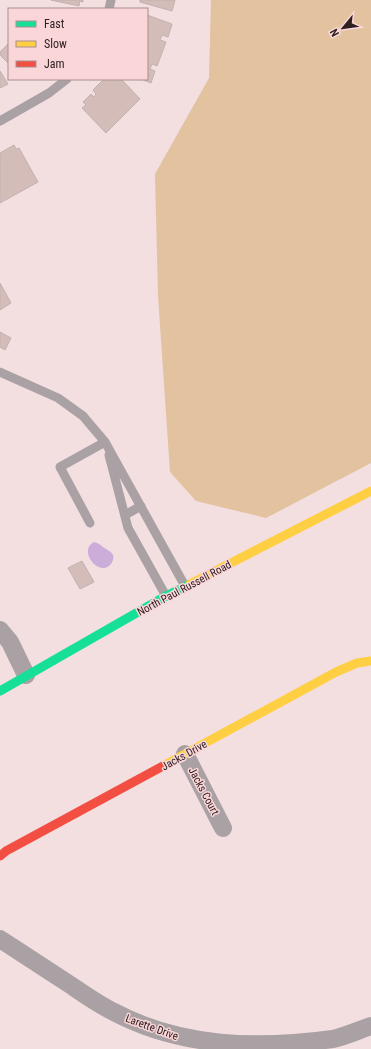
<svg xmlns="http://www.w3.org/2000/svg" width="371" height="1049" viewBox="0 0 371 1049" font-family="'Roboto Condensed',sans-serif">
	<rect width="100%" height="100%" fill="#f3dee0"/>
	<!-- forest -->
	<path fill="#e2c29f" d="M211,0h160v463l-105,55 -70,-17 -26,-29 -12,-176 -3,-122 54,-96z"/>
	<!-- water -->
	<path fill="#ccacd9" d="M94,542c4,1 5,2 9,5 6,4 15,7 8,17 -11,14 -34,-13 -17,-22z"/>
	<!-- building -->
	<path fill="#d4bdb8" stroke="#c1b1b0" d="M51,0h32v2l-3,-1 -1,5z
		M140,0h35l-3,11 -32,-9z
		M147,15l25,9 -4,13 -6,-2 -2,5 6,2 -9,24 -5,-2 -2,5 5,2 -4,12 -10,-4h6z
		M8,44l1,1v19l-9,-9v-3z
		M0,71l8,13 -8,4z
		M104,79h17l19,20 -34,34 -24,-25 4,-3 -3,-3 8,-8 3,3 2,-3 -3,-4z
		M14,145l2,4 3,-1 19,34 -38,21v-50z
		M0,283l11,20 -11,7z
		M0,332l11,6 -6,12 -5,-3z
		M82,561l12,21 -14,7 -12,-21z"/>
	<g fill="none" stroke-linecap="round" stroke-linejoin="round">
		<!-- lane -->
		<path stroke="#aaa1a4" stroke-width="9" d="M109,9l2,-9
			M0,121l49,-28 18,-14
			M0,372l58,26 25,18 22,26 80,144
			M109,455l19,73 38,68
			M125,515l16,-9
			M90,523l-30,-56 45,-25"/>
		<!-- street -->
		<path stroke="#aaa1a4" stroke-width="18" d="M0,630l10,12 16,33
			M185,754l38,74
			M0,939c22,14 44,29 66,43 15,10 30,21 46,29 69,37 146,38 221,28 13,-3 26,-9 38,-13"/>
		<!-- fast -->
		<path stroke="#16e098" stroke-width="9" d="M0,691l166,-95 24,-12"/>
		<!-- slow -->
		<path stroke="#ffcf43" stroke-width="9" d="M190,584l181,-93
			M163,766l173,-94 21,-9 14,-2"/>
		<!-- jam -->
		<path stroke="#f24e42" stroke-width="9" d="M0,856l6,-5 157,-85"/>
	</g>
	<g text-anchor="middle" stroke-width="3" stroke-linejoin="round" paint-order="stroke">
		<!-- street labels -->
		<g font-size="11" fill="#2e2021" stroke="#fbd6d8">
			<text transform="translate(184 588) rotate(-28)" y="4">North Paul Russell Road</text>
			<text transform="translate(184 755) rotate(-29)" y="4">Jacks Drive</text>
			<text transform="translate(204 791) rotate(62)" y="4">Jacks Court</text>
			<text transform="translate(152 1027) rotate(20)" y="4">Larette Drive</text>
		</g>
	</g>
	<!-- legend -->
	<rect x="8" y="8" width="140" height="72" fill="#fbd6d8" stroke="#a98d8f"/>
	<rect x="16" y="21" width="20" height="6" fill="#16e098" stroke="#a98d8f"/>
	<text x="44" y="28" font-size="12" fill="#2e2021">Fast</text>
	<rect x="16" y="41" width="20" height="6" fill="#ffcf43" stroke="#a98d8f"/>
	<text x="44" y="48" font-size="12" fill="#2e2021">Slow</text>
	<rect x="16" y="61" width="20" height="6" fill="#f24e42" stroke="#a98d8f"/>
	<text x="44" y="68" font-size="12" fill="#2e2021">Jam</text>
	<!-- north arrow -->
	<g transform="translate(343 28) rotate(241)" stroke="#fbd6d8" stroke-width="3" paint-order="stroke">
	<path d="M0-3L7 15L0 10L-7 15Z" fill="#2e2021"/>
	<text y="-6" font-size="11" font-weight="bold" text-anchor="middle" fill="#2e2021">N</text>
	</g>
</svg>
